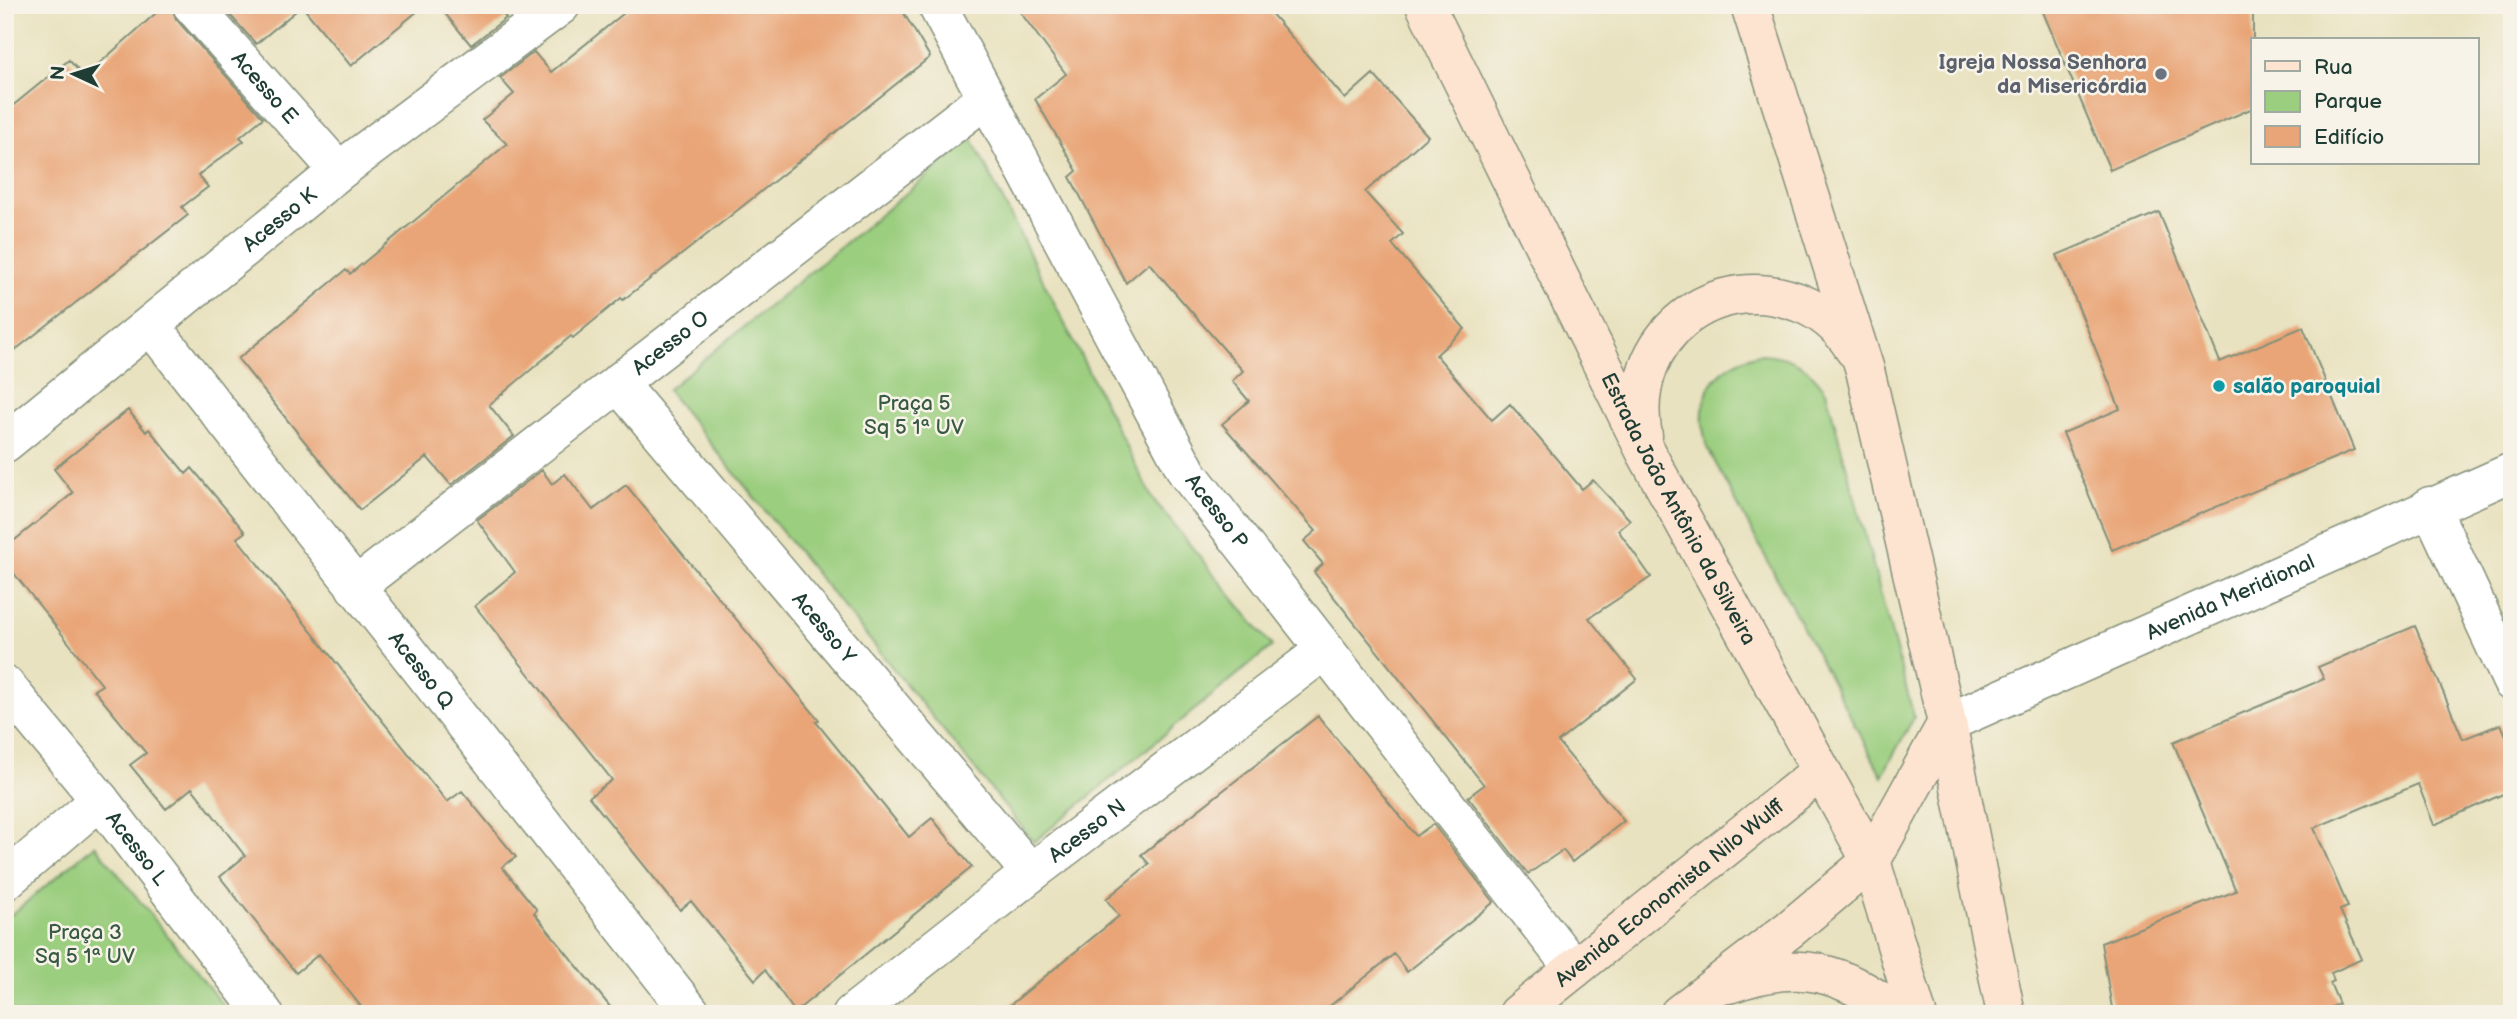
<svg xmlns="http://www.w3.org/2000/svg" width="2517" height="1019" viewBox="0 0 2517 1019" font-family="'Balsamiq Sans',sans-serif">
	<rect width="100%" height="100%" fill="#f7f3e8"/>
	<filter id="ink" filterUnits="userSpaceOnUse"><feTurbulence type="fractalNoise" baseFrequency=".0143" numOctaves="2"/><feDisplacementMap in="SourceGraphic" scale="14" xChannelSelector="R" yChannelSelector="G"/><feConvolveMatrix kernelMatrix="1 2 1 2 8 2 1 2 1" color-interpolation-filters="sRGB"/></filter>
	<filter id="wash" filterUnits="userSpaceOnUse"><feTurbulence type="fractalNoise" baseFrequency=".00686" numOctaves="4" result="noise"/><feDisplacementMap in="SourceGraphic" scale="28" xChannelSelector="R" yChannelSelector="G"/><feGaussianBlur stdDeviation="1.57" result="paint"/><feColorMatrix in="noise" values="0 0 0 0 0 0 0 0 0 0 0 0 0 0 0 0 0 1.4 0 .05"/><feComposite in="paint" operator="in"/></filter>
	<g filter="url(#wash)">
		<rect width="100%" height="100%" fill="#e9e2c0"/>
		<!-- green -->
		<path fill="#9bce7f" stroke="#5d865a" stroke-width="2" d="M972,139l180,359 120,148 -238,196 -367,-452z
			M1759,354c31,1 49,11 67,37l88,326 -32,59 -175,-329c-13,-48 3,-80 52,-93z
			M95,845l135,169h-225v-94z"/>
		<g id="blocks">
			<!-- building -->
			<path fill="#e9a577" d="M165,5h6l5,14 87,99 -23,19 4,4 -46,34 10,12 -26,20 6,8 -183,143v-246l64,-52 15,17z
				M221,5h204l-74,61 -49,-60 -46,38z
				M438,5h57l11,13 -35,27z
				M634,5h265l31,52 -240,191 -67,52 -2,-2 -48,40 -2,-2 -82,69 25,31 -63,49 -24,-28 -67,53 -122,-151 108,-89 4,4 157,-130 -25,-24 32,-26 -14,-16 34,-26 17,20z
				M1015,5h249l81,94 28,-25 55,62 -63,56 38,42 -11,10 73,85 -29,26 56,65 18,-16 72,85 11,-9 37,40 -12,10 33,47 -62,41 48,61 -79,63 66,79 -52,41 -9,-12 -35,24 -60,-77 16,-12 -170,-213 9,-8 -19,-23 12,-10 -94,-107 27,-23 -17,-20 11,-10 -94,-108 -23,20 -56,-106 7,-6 -42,-72 31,-25z
				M2040,5h213v103l-143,62z
				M2159,212l61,150 83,-35 51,123 -242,100 -49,-117 57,-24 -63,-154z
				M128,410l18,22 3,-3 37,45 6,-6 53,64 -8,6 210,264 15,-11 54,66 -14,10 35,43 -3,3 82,101h-249l-48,-60 -23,19 -76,-96 25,-21 -53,-68 -26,21 -36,-44 16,-12 -52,-63 8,-5 -97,-123v-14l68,-55 -19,-24z
				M542,470l10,14 13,-10 28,36 33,-25 193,235 -3,2 93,115 23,-19 40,49 -177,145 -30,-42 -10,10 -64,-79 -11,9 -91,-113 23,-17 -137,-174 40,-34 -38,-52z
				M2415,626l48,113 38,-15 11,25v41l-78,35 -16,-41 -104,44 34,79 -8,3 22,49 -31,14 3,8 -4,2 9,21 -25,10h-201l-12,-71 135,-52 -63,-149 151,-63 -6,-12z
				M1318,716l98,120 17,-12 61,78 -87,70 -13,-18 -74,60h-321l120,-98 -13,-17 43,-35 -8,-9z"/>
		</g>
	</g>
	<g filter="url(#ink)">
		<use href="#blocks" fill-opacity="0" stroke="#84907a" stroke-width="2"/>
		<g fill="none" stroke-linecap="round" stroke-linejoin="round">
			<defs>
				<g id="street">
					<path id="s1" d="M192,5l147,166"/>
					<path id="s2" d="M937,5l251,469 386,495"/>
					<path id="s3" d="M152,327l540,687"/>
					<path id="s4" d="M618,383l413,490"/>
					<path id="s5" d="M5,443l334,-272 222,-166"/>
					<path d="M2430,506l82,176"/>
					<path id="s6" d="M355,587l630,-488"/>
					<path id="s7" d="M5,685l95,115 164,214"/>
					<path id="s8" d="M1947,723l565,-251"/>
					<path d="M5,881l95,-81"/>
					<path id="s9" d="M852,1014l179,-141 294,-223"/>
				</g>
				<g id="secondary">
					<path id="s10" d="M1425,5l220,446 226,410 46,153"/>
					<path d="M1750,5l115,365 82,353 59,291"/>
					<path d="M1643,436c-19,-98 73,-172 164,-130 19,9 37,25 47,43"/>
					<path d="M1729,984c72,-26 110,-13 170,30"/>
					<path id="s11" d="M1518,1014l303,-243"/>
					<path d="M1679,1014l111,-85 81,-68 76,-138"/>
				</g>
			</defs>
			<!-- street casing -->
			<use href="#street" stroke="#84907a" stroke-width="41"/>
			<!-- secondary casing -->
			<use href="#secondary" stroke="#84907a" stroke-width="41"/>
			<!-- street -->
			<use href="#street" stroke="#fff" stroke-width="38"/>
			<!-- secondary -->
			<use href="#secondary" stroke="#fde4d1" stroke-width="38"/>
		</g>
	</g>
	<!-- markers -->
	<circle fill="#6b7280" stroke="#f7f3e8" stroke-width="2.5" cx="2161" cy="74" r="7"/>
	<circle fill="#0f9aa8" stroke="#f7f3e8" stroke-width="2.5" cx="2219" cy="386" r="7"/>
	<g text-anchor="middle" stroke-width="5" stroke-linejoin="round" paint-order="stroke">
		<!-- worship labels -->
		<g font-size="21" font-weight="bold" fill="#5b616d" stroke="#f7f3e8" text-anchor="end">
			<text x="2147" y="69">Igreja Nossa Senhora<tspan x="2147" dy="24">da Misericórdia</tspan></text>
		</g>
		<!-- street labels -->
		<g font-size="21" fill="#1f3d34" stroke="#f7f3e8">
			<text dy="7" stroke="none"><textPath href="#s1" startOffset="110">Acesso E</textPath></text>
			<text dy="7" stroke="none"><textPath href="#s5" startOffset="354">Acesso K</textPath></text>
			<text dy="7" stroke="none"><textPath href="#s6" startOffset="399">Acesso O</textPath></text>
			<text dy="7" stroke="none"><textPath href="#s10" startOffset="564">Estrada João Antônio da Silveira</textPath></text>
			<text dy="7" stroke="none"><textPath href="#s2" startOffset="579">Acesso P</textPath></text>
			<text dy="7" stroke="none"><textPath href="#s8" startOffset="310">Avenida Meridional</textPath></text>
			<text dy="7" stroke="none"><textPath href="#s4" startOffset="320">Acesso Y</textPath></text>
			<text dy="7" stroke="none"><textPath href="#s3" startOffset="436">Acesso Q</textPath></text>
			<text dy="7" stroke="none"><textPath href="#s9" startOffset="298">Acesso N</textPath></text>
			<text dy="7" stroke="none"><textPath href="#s7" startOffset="210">Acesso L</textPath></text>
			<text dy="7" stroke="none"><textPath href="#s11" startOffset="194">Avenida Economista Nilo Wulff</textPath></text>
		</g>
		<!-- culture labels -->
		<g font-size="21" font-weight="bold" fill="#0d838f" stroke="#f7f3e8" text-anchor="start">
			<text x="2233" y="393">salão paroquial</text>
		</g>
		<!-- park labels -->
		<g font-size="21" fill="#385a43" stroke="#f7f3e8">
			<text x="914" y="410">Praça 5<tspan x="914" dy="24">Sq 5 1ª UV</tspan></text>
			<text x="85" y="939">Praça 3<tspan x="85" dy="24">Sq 5 1ª UV</tspan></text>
		</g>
	</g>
	<!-- margin -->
	<rect width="2517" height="1019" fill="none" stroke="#f7f3e8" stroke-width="28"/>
	<!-- legend -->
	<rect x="2251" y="38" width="228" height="126" fill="#f7f3e8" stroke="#a1aaa0" stroke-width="2"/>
	<rect x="2265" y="61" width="35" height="10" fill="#fde4d1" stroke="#a1aaa0" stroke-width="2"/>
	<text x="2314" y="74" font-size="21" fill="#1f3d34">Rua</text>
	<rect x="2265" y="91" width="35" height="21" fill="#9bce7f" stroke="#a1aaa0" stroke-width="2"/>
	<text x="2314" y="108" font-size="21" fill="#1f3d34">Parque</text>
	<rect x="2265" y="126" width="35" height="21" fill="#e9a577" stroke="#a1aaa0" stroke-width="2"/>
	<text x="2314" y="144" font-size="21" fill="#1f3d34">Edifício</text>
	<!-- north arrow -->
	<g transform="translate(74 74) rotate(274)" stroke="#f7f3e8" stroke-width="5" paint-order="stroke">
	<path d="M0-5L12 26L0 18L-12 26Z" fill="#1f3d34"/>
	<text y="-10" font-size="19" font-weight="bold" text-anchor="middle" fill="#1f3d34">N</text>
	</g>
</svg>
